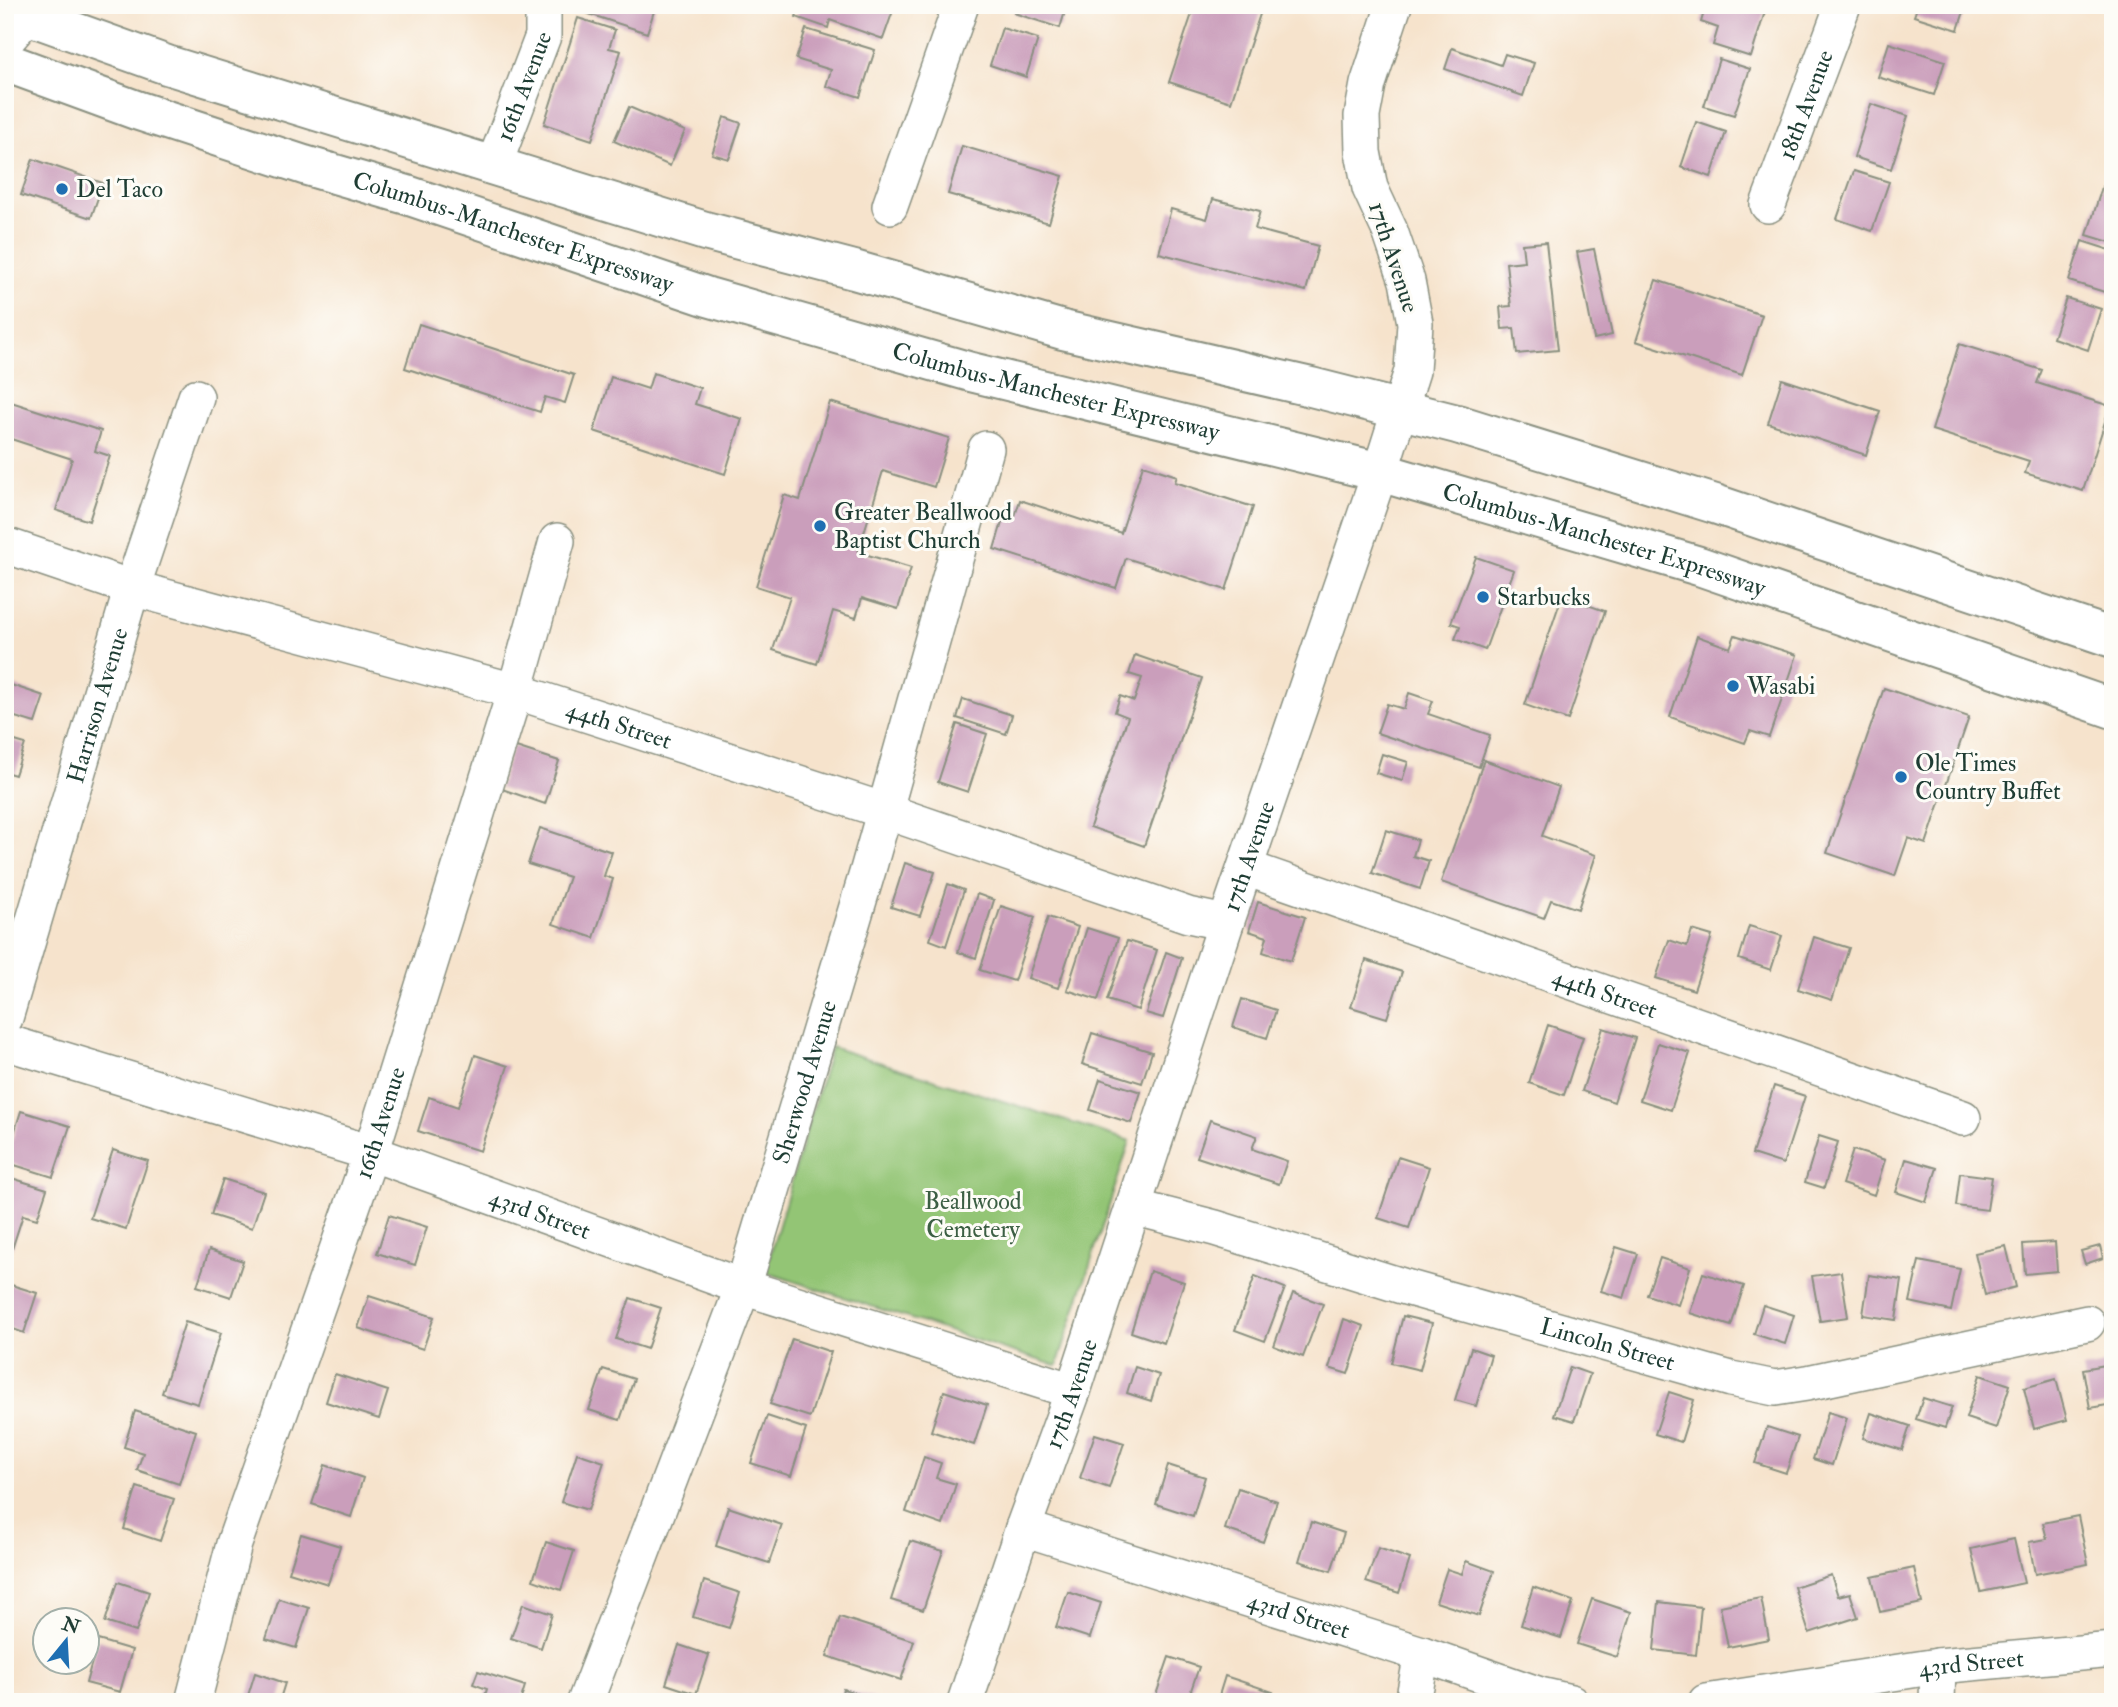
<svg xmlns="http://www.w3.org/2000/svg" width="2118" height="1707" viewBox="0 0 2118 1707" font-family="'IM FELL Double Pica',serif">
	<rect width="100%" height="100%" fill="#fdfcf7"/>
	<filter id="ink" filterUnits="userSpaceOnUse"><feTurbulence type="fractalNoise" baseFrequency=".0143" numOctaves="2"/><feDisplacementMap in="SourceGraphic" scale="14" xChannelSelector="R" yChannelSelector="G"/><feConvolveMatrix kernelMatrix="1 2 1 2 8 2 1 2 1" color-interpolation-filters="sRGB"/></filter>
	<filter id="wash" filterUnits="userSpaceOnUse"><feTurbulence type="fractalNoise" baseFrequency=".00686" numOctaves="4" result="noise"/><feDisplacementMap in="SourceGraphic" scale="28" xChannelSelector="R" yChannelSelector="G"/><feGaussianBlur stdDeviation="1.57" result="paint"/><feColorMatrix in="noise" values="0 0 0 0 0 0 0 0 0 0 0 0 0 0 0 0 0 1.4 0 .05"/><feComposite in="paint" operator="in"/></filter>
	<g filter="url(#wash)">
		<rect width="100%" height="100%" fill="#f6e3cc"/>
		<!-- green -->
		<path fill="#93c575" stroke="#598154" stroke-width="2" d="M831,1047l299,94 -73,225 -292,-94z"/>
		<g id="blocks">
			<!-- building -->
			<path fill="#ca9ebb" d="M588,5h68l-9,28 -61,-20z
				M800,5h28l7,3 1,-3h59l-12,34 -53,-19 -2,8 -32,-11z
				M1016,5h51l-7,23 -46,-15z
				M1195,5h68l-32,97 -62,-20z
				M1706,5h61l-16,52 -38,-12 5,-17 -17,-6z
				M1918,5h48l-8,25 -44,-14z
				M578,18l37,12 -6,18 12,3 -29,89 -48,-16z
				M1002,28l36,11 -12,38 -36,-12z
				M806,29l69,21 -15,47 -34,-11 5,-16 -35,-11z
				M1889,43l56,18 -11,34 -56,-18z
				M1452,48l49,17 4,-11 29,9 -11,33 -78,-27z
				M1719,59l31,10 -16,46 -30,-9z
				M1871,104l37,12 -17,53 -37,-12z
				M629,107l56,24 -15,35 -56,-25z
				M724,117l17,6 -12,36 -17,-5z
				M1696,122l30,10 -15,45 -30,-10z
				M962,146l101,30 -14,47 -101,-29z
				M33,159l70,24 -12,35 -70,-23z
				M1854,171l35,11 -17,49 -35,-12z
				M2102,187l11,4v52l-26,-8z
				M1213,199l47,12 -5,18 63,17 -12,45 -147,-38 12,-44 36,10z
				M2082,241l31,10v38l-2,5 -42,-13z
				M1546,242l12,108 -41,4 -3,-26 -12,1 -2,-22 11,-1 -5,-43 18,-2 -2,-17z
				M1594,249l18,86 -18,4 -17,-87z
				M1656,280l106,35 -20,60 -106,-34z
				M2066,298l35,11 -13,41 -35,-12z
				M419,324l155,51 -9,28 -20,-6 -5,15 -135,-44z
				M1959,344l83,26 -5,13 73,23 -27,85 -58,-18 4,-12 -97,-31z
				M653,373l47,15 -5,16 47,15 -17,55 -131,-43 17,-54 37,12z
				M1782,379l98,32 -14,44 -98,-32z
				M5,400l96,31 -6,20 15,5 -21,65 -33,-11 16,-51 -67,-22z
				M830,402l119,36 -15,49 -51,-16 -25,81 53,16 -13,41 -36,-11 -6,20 -23,-7 -16,53 -44,-14 17,-53 -34,-11 28,-91 16,5z
				M1143,465l34,11 -2,6 78,25 -27,83 -100,-32 -10,30 -122,-39 11,-36 10,3 5,-16 101,33z
				M1476,557l38,13 -29,80 -30,-11 5,-13 -9,-3z
				M1562,596l43,15 -37,109 -43,-15z
				M1735,635l62,20 -28,82 -19,-6 -5,12 -75,-26 27,-81 33,12z
				M1135,655l67,23 -58,168 -54,-19 38,-110 -13,-5 5,-16 14,5 8,-23 -13,-4z
				M5,683l39,13 -9,27 -30,-9z
				M1884,688l85,29 -43,127 -18,-6 -13,38 -68,-23z
				M1409,693l24,8 -5,13 62,21 -11,32 -102,-34 10,-29 17,5z
				M963,699l49,16 -6,19 -49,-16z
				M957,724l30,10 -19,58 -30,-10z
				M5,738l20,6 -10,31 -10,-3z
				M513,746l46,15 -14,43 -46,-16z
				M1382,754l26,8 -6,19 -26,-8z
				M1484,760l75,27 -17,49 54,19 -18,54 -27,-9 -7,18 -103,-36z
				M540,828l72,24 -8,24 9,3 -19,59 -41,-14 16,-47 -41,-13z
				M1386,830l32,10 -5,16 16,5 -9,28 -48,-16z
				M905,863l30,9 -15,44 -29,-9z
				M948,884l16,6 -18,56 -16,-6z
				M977,894l17,6 -18,58 -18,-6z
				M1258,902l47,15 -14,44 -28,-9 4,-15 -18,-6z
				M1001,906l34,11 -21,64 -34,-11z
				M1048,917l30,10 -20,61 -30,-10z
				M1749,926l33,10 -11,34 -32,-11z
				M1087,928l31,10 -20,62 -31,-10z
				M1692,930l20,6 -18,54 -38,-12 13,-38 18,6z
				M1814,937l35,11 -17,52 -34,-11z
				M1127,941l30,9 -19,60 -31,-10z
				M1166,952l16,6 -19,60 -17,-5z
				M1366,960l36,12 -15,46 -36,-11z
				M1242,999l34,11 -9,28 -34,-11z
				M1548,1025l35,12 -19,58 -35,-12z
				M1603,1028l32,10 -21,64 -32,-11z
				M1092,1033l60,19 -10,31 -60,-19z
				M1658,1043l32,10 -19,57 -31,-10z
				M475,1055l33,11 -28,85 -62,-20 11,-34 29,10z
				M1100,1079l41,13 -10,31 -41,-13z
				M1774,1086l31,10 -22,68 -31,-10z
				M21,1111l49,15 -17,51 -48,-15z
				M1210,1120l47,16 -5,13 35,12 -8,23 -82,-27z
				M1819,1136l19,6 -14,46 -19,-6z
				M113,1150l35,11 -22,68 -36,-11z
				M1853,1150l32,10 -11,35 -32,-11z
				M1398,1157l31,10 -20,61 -31,-10z
				M1906,1159l31,9 -11,34 -30,-10z
				M1960,1173l32,4 -5,33 -31,-4z
				M5,1176l42,13 -10,30 -14,-4 -11,34 -7,-2z
				M223,1179l41,13 -12,36 -41,-13z
				M389,1215l38,12 -12,38 -38,-12z
				M2055,1242l2,29 -32,3 -2,-30z
				M2006,1246l10,41 -31,8 -10,-42z
				M2100,1246l3,12 -18,6 -4,-13z
				M1616,1247l22,7 -14,44 -23,-7z
				M209,1250l34,11 -12,36 -34,-11z
				M1660,1258l30,10 -12,37 -31,-10z
				M1919,1261l41,8 -9,42 -41,-9z
				M1150,1271l34,11 -20,61 -33,-11z
				M1841,1272l7,45 -28,4 -8,-45z
				M1703,1273l41,13 -13,40 -41,-13z
				M1869,1275l33,5 -6,40 -33,-5z
				M1255,1276l30,12 -20,53 -30,-11z
				M5,1283l32,10 -13,40 -19,-7z
				M1293,1293l30,11 -20,53 -29,-11z
				M369,1296l65,21 -11,32 -65,-21z
				M630,1298l31,10 -14,41 -31,-10z
				M1763,1305l31,10 -9,29 -31,-10z
				M1403,1316l29,7 -12,47 -29,-7z
				M1344,1319l20,7 -16,48 -19,-6z
				M185,1322l36,11 -23,71 -36,-11z
				M792,1339l39,13 -21,65 -40,-13z
				M1471,1348l20,7 -15,51 -21,-6z
				M2111,1364l2,40 -23,4 -7,-39z
				M1135,1367l24,8 -8,26 -24,-8z
				M1570,1367l20,7 -16,47 -20,-6z
				M603,1369l31,10 -14,41 -31,-10z
				M335,1374l53,17 -9,28 -53,-17z
				M1980,1375l30,10 -14,43 -30,-10z
				M2056,1379l11,41 -33,9 -10,-41z
				M944,1391l43,14 -13,40 -43,-14z
				M1669,1392l25,8 -13,42 -26,-8z
				M1923,1398l29,9 -7,21 -29,-9z
				M135,1411l61,20 -17,53 -42,-14 6,-17 -19,-6z
				M1828,1412l19,6 -15,47 -19,-6z
				M1871,1413l39,13 -8,24 -39,-12z
				M767,1416l39,13 -15,47 -40,-13z
				M1767,1427l31,10 -12,36 -31,-10z
				M1095,1434l29,9 -15,45 -29,-10z
				M577,1453l27,9 -16,48 -27,-8z
				M924,1457l17,6 -5,15 20,6 -13,41 -37,-13z
				M325,1465l38,13 -12,39 -39,-13z
				M1168,1465l37,12 -12,39 -37,-12z
				M137,1487l37,12 -14,42 -36,-12z
				M1238,1488l39,13 -14,41 -38,-13z
				M728,1507l54,18 -13,38 -53,-17z
				M2113,1514v27l-1,1 -6,-26z
				M2078,1516l10,48 -53,10 -6,-32 18,-3 -4,-16z
				M1311,1522l33,11 -13,38 -32,-10z
				M301,1534l39,12 -12,38 -39,-12z
				M2014,1539l10,44 -43,9 -10,-43z
				M910,1541l33,10 -20,59 -32,-10z
				M546,1542l28,9 -13,39 -28,-10z
				M1378,1548l32,11 -11,34 -33,-11z
				M1466,1561l28,10 -15,45 -43,-14 11,-33 15,5z
				M1914,1568l8,35 -42,9 -8,-35z
				M1831,1575l7,21 12,-3 8,24 -49,16 -15,-46z
				M704,1581l36,12 -11,35 -36,-11z
				M118,1582l31,10 -13,40 -31,-10z
				M1533,1587l40,14 -12,37 -40,-13z
				M1068,1592l33,11 -11,35 -34,-11z
				M1761,1598l8,41 -41,8 -8,-41z
				M279,1599l30,9 -13,40 -30,-9z
				M1592,1599l39,13 -14,45 -40,-13z
				M1659,1602l42,5 -5,48 -42,-5z
				M523,1604l29,10 -11,34 -30,-10z
				M840,1617l74,24 -13,39 -74,-24z
				M98,1640l34,10 -12,42 -34,-9z
				M679,1645l30,10 -13,39 -30,-10z
				M1169,1657l30,10 -12,35h-21l-11,-4z
				M478,1671l47,15 -5,16h-37l4,-13 -14,-5z
				M255,1673l30,10 -6,19h-33z
				M1225,1676l48,16 -4,10h-52z
				M843,1689l38,12v1h-42z
				M2103,1693l2,9h-59v-2z"/>
		</g>
	</g>
	<g filter="url(#ink)">
		<use href="#blocks" fill-opacity="0" stroke="#8a9080" stroke-width="2"/>
		<g fill="none" stroke-linecap="round" stroke-linejoin="round">
			<defs>
				<g id="minor">
					<path d="M5,42l23,-27 4,-10"/>
					<path id="s1" d="M494,165l49,-129v-31"/>
					<path id="s2" d="M1768,205l75,-200"/>
					<path d="M890,206l71,-201"/>
					<path id="s3" d="M5,545l127,43 383,103 370,120 303,104 38,8"/>
					<path id="s4" d="M1246,868l717,250"/>
					<path id="s5" d="M5,1018l127,-430 64,-191"/>
					<path id="s6" d="M5,1042l366,111 372,134 330,104"/>
					<path id="s7" d="M1133,1207l82,21 187,58 329,93 44,9 32,-5 280,-60"/>
					<path id="s8" d="M1023,1528l399,126 118,41 31,7"/>
					<path id="s9" d="M193,1702l41,-158 137,-391 144,-462 42,-150"/>
					<path id="s10" d="M585,1702l158,-415 125,-417 118,-421"/>
					<path id="s11" d="M965,1702l58,-174 50,-137 153,-468 154,-451 32,-101 3,-48 -8,-42 -17,-50 -20,-43 -7,-36 -1,-36 6,-32 26,-79"/>
					<path d="M1413,1702l9,-48"/>
					<path id="s12" d="M1706,1702l232,-36 175,-16"/>
					<path d="M1937,1702l1,-36"/>
				</g>
				<g id="major">
					<path d="M5,7l162,58 538,166 149,39 209,60 248,57 146,37 258,80 398,134"/>
					<path id="s13" d="M5,62l131,48 168,55 103,30 301,102 263,75 409,100 319,94 414,143"/>
				</g>
			</defs>
			<!-- minor casing -->
			<use href="#minor" stroke="#8a9080" stroke-width="38"/>
			<!-- major casing -->
			<use href="#major" stroke="#8a9080" stroke-width="42"/>
			<!-- minor -->
			<use href="#minor" stroke="#fff" stroke-width="35"/>
			<!-- major -->
			<use href="#major" stroke="#fff" stroke-width="38"/>
		</g>
	</g>
	<!-- markers -->
	<g fill="#1f6fb2" stroke="#fdfcf7" stroke-width="2.5">
		<circle cx="62" cy="189" r="7"/>
		<circle cx="820" cy="526" r="7"/>
		<circle cx="1483" cy="597" r="7"/>
		<circle cx="1733" cy="686" r="7"/>
		<circle cx="1901" cy="777" r="7"/>
	</g>
	<g text-anchor="middle" stroke-width="6" stroke-linejoin="round" paint-order="stroke">
		<!-- street labels -->
		<g font-size="24" fill="#1f3d34" stroke="#fdfcf7">
			<text dy="8" stroke="none"><textPath href="#s1" startOffset="84">16th Avenue</textPath></text>
			<text dy="8" stroke="none"><textPath href="#s2" startOffset="107">18th Avenue</textPath></text>
			<text dy="8" stroke="none"><textPath href="#s13" startOffset="536">Columbus-Manchester Expressway</textPath></text>
			<text transform="translate(1394 257) rotate(72)" y="8">17th Avenue</text>
			<text dy="8" stroke="none"><textPath href="#s13" startOffset="1102">Columbus-Manchester Expressway</textPath></text>
			<text dy="8" stroke="none"><textPath href="#s13" startOffset="1670">Columbus-Manchester Expressway</textPath></text>
			<text dy="8" stroke="none"><textPath href="#s5" startOffset="326">Harrison Avenue</textPath></text>
			<text dy="8" stroke="none"><textPath href="#s3" startOffset="640">44th Street</textPath></text>
			<text dy="8" stroke="none"><textPath href="#s11" startOffset="892">17th Avenue</textPath></text>
			<text dy="8" stroke="none"><textPath href="#s4" startOffset="380">44th Street</textPath></text>
			<text dy="8" stroke="none"><textPath href="#s10" startOffset="658">Sherwood Avenue</textPath></text>
			<text dy="8" stroke="none"><textPath href="#s9" startOffset="609">16th Avenue</textPath></text>
			<text dy="8" stroke="none"><textPath href="#s6" startOffset="562">43rd Street</textPath></text>
			<text dy="8" stroke="none"><textPath href="#s7" startOffset="494">Lincoln Street</textPath></text>
			<text dy="8" stroke="none"><textPath href="#s11" startOffset="326">17th Avenue</textPath></text>
			<text dy="8" stroke="none"><textPath href="#s8" startOffset="289">43rd Street</textPath></text>
			<text dy="8" stroke="none"><textPath href="#s12" startOffset="268">43rd Street</textPath></text>
		</g>
		<!-- poi labels -->
		<g font-size="24" fill="#1f3d34" stroke="#fdfcf7" text-anchor="start">
			<text x="76" y="197">Del Taco</text>
			<text x="834" y="520">Greater Beallwood<tspan x="834" dy="28">Baptist Church</tspan></text>
			<text x="1497" y="605">Starbucks</text>
			<text x="1747" y="694">Wasabi</text>
			<text x="1915" y="771">Ole Times<tspan x="1915" dy="28">Country Buffet</tspan></text>
		</g>
		<!-- park labels -->
		<g font-size="24" fill="#3c5f44" stroke="#fdfcf7">
			<text x="973" y="1209">Beallwood<tspan x="973" dy="28">Cemetery</tspan></text>
		</g>
	</g>
	<!-- margin -->
	<rect width="2118" height="1707" fill="none" stroke="#fdfcf7" stroke-width="28"/>
	<!-- north arrow -->
	<g transform="translate(66 1641) rotate(18)"><circle r="33" fill="#fdfcf7" stroke="#a4b0a9" stroke-width="2"/>
	<path d="M0-5L12 26L0 18L-12 26Z" fill="#1f6fb2"/>
	<text y="-10" font-size="19" font-weight="bold" text-anchor="middle" fill="#1f3d34">N</text>
	</g>
</svg>
